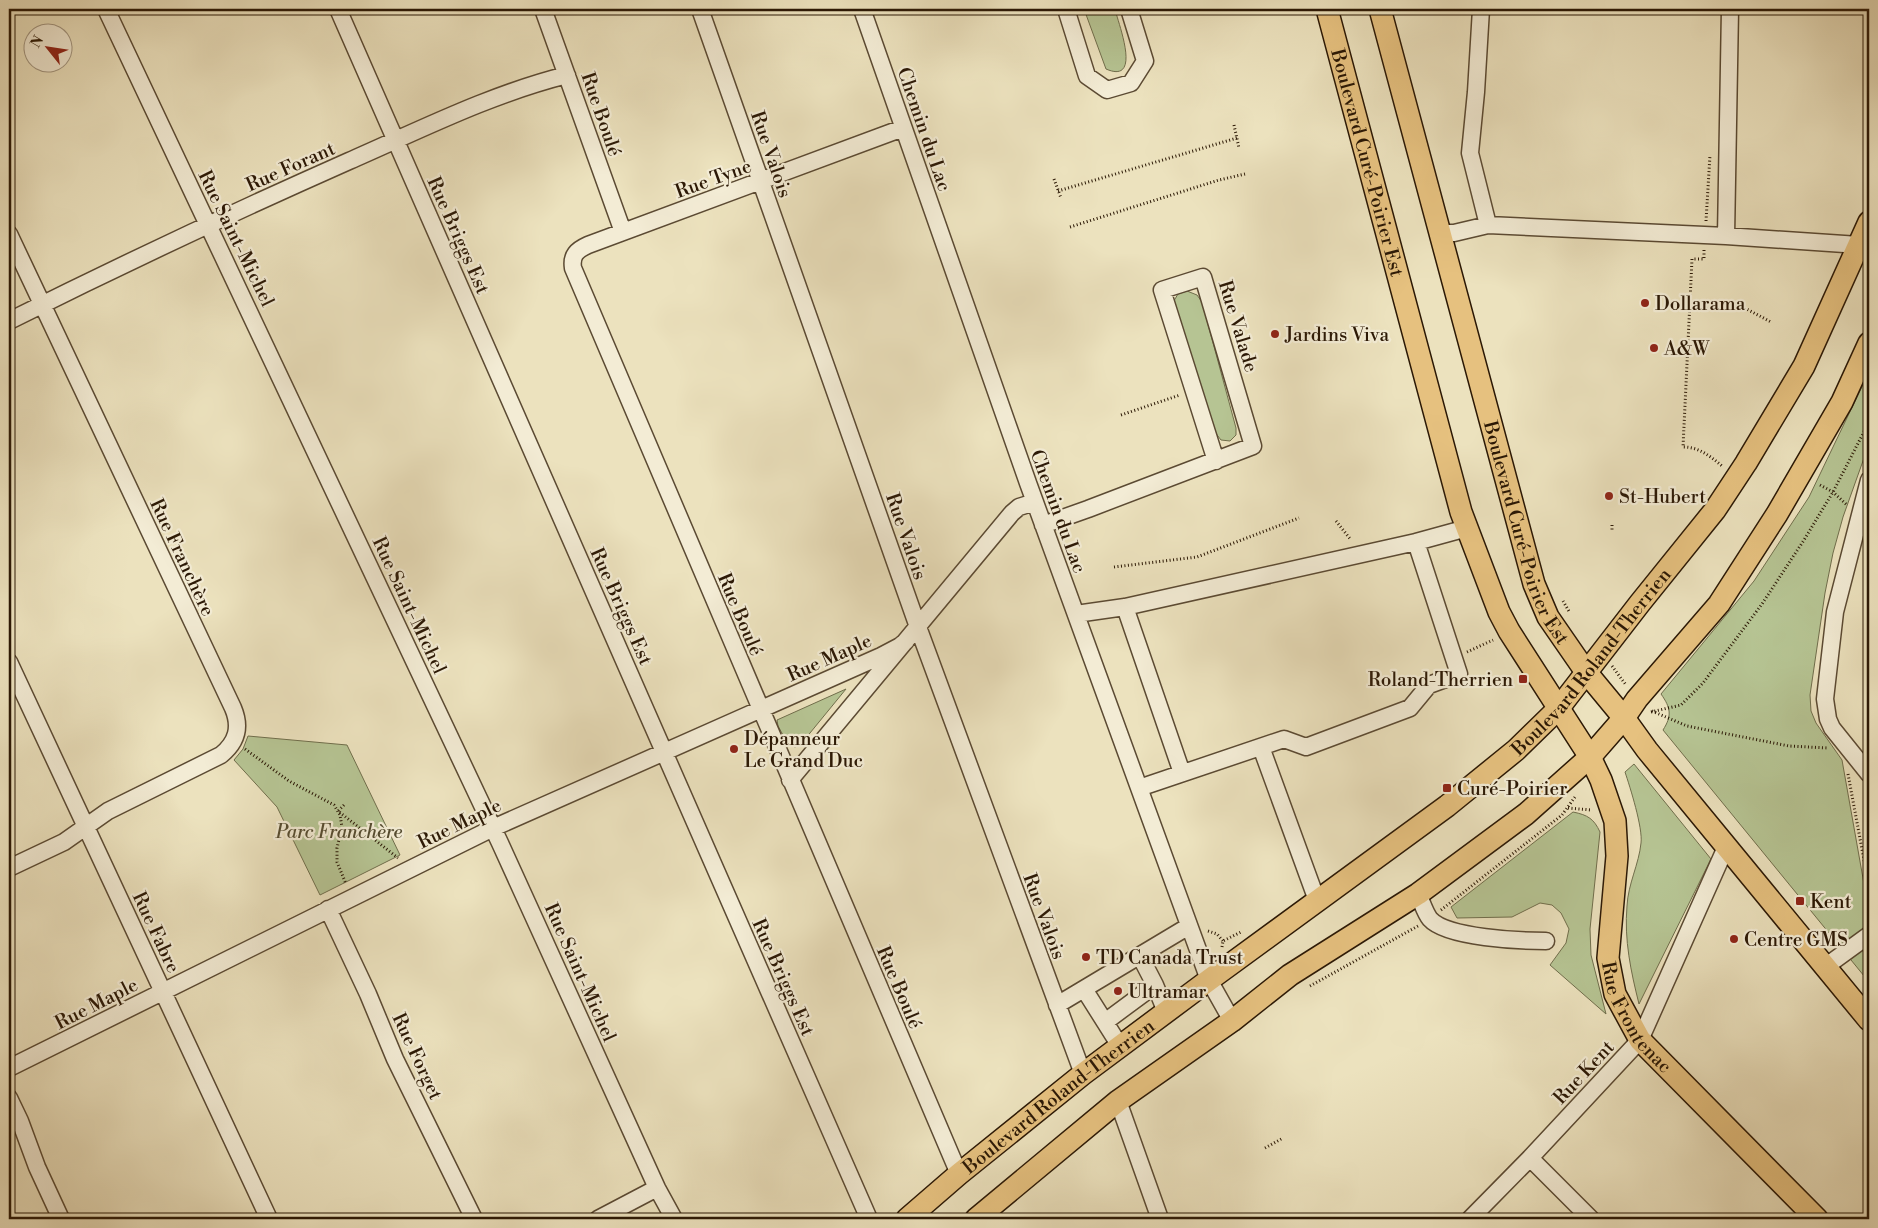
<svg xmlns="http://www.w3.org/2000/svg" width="1878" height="1228" viewBox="0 0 1878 1228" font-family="'Libre Bodoni',serif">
	<rect width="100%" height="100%" fill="#ece2be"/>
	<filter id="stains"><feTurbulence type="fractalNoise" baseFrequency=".004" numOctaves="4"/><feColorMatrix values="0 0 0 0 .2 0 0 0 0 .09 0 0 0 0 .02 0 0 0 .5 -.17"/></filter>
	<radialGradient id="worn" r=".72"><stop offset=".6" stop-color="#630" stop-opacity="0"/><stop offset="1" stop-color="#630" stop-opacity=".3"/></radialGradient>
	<!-- green -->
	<path fill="#b6c493" stroke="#706e4c" d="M1084,9h31c3,14 28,76 -9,60z
		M1187,291l10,4 5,7 34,126v7l-6,6 -9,-1 -7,-9 -42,-127 6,-10z
		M1869,372v72l-26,73 -10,36 -8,40 -15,102 1,16 5,12 26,37 22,124 5,16v82l-206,-252c9,-14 8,-22 -2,-36l93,-113 55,-84z
		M846,689l-45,55 -6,3 -7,-3 -10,-18 -1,-6z
		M248,736l99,9 53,110 -80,40 -43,-88 -43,-47 9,-11z
		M1634,764l77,95 -72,145c-8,-32 -15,-64 -12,-98 1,-22 12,-42 14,-63 2,-15 -11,-56 -16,-71z
		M1573,812c15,3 21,7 27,20l-10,97 1,26 15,59 -56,-49 16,-22 3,-14 -8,-16 -9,-8 -12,-2 -28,14 -55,1 -6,-11z"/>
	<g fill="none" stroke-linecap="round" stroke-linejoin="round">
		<defs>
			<path id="minor" d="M106,9l394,834 157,345 17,31
				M338,9l531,1210
				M543,9l80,223
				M700,9l218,618 165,447
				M862,9l166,474 181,497 23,41
				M1066,9l21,67 20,14 24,-7 14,-22 -16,-52
				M1481,9l-5,83 -6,61 18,72
				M903,128l-315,117c-11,5 -17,10 -15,23l386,906
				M1439,233h15l34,-8 238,11 133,9
				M9,234l224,474c8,19 4,34 -12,47l-113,56 -44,31 -55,26
				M1726,236l4,-227
				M9,321c112,-56 225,-109 340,-160 71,-31 142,-67 218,-86
				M1869,480l-34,132 -10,87 3,20 4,9 37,46
				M1043,525l45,-16 165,-63 -50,-169 -41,13 54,171
				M1125,607l57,166
				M1076,614l49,-7 291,-65
				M9,662l260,557
				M1261,747l54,148 3,5
				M790,780l222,-267 7,-6 16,-5
				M1139,788l145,-49 22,8 104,-39 19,-23 30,-11 -43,-132 51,-14
				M1418,894c4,8 7,19 12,25 17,19 91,22 116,22
				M328,909l40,85 27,65 79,160
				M1825,967l44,-32
				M1155,985l11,27
				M1084,989l36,57
				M1057,1005l132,-79
				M1105,1022l50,-37 -15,-29
				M9,1068l484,-240 388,-172 19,-10 6,-5
				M9,1098l11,23 17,46 24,52
				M1118,1101l42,118
				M1530,1158l61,61
				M598,1219l59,-31
				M1470,1219l60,-61 110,-118 86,-193"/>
			<g id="major">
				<path id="s1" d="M1327,9l134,503 38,100 10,19 81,126 11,23 14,41 2,35 -9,102 7,36 25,46 177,179"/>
				<path id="s2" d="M1380,9l154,575 14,33 38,55 38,46 23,32 222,270"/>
				<path id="s3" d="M907,1219l52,-45 124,-100 126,-94 238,-174 69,-56 42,-41 82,-106 75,-93 31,-47 58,-97 65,-144"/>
				<path d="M976,1219l142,-118 114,-80 58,-46 128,-81 108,-80 64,-57 34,-39 13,-19 82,-95 58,-90 65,-112 27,-59"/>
			</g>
		</defs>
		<!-- minor casing -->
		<use href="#minor" stroke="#5b4a33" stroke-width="19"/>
		<!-- major casing -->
		<use href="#major" stroke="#2b1805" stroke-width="24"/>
		<!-- path -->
		<path stroke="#2b1805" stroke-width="3" stroke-dasharray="1 2.5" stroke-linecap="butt" d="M1234,125l5,23
			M1054,179l7,19
			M1058,191l179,-53
			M1706,221l4,-66
			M1070,227l149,-47 26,-6
			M1704,250v9h-12l-9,188c16,0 27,9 39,19
			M1689,309h22l30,-3 30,16
			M1121,415l59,-20
			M1820,485l13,7 14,13
			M1336,521l15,19
			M1612,525v7
			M1114,567l83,-10 102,-39
			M1563,601l7,12
			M1467,652l26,-12
			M1612,666l14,19
			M1652,711l35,15 102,20 39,2
			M1651,712l30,-7 22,-22 59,-79 42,-64 29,-48 36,-70
			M245,749l44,32 45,24 6,10 2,12 -5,21v14l9,22
			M1848,774l21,113
			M344,805l-6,6 60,47
			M1568,808l23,2
			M1441,910l121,-95 13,-18
			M1208,931l9,3 6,7
			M1222,947l1,-6 18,-9
			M1310,986l108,-60
			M1265,1148l18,-10"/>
		<!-- minor -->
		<use href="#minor" stroke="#f3ecd5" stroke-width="16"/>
		<!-- major -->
		<use href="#major" stroke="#e6c17f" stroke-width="21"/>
	</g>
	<!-- markers -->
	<g fill="#8f2418" stroke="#f3ecd5" stroke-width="2">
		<circle cx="1645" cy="303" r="5"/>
		<circle cx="1275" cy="334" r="5"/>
		<circle cx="1654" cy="348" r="5"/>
		<circle cx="1609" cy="496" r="5"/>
		<rect x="1518" y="674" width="10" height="10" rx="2.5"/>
		<circle cx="734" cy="749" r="5"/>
		<rect x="1442" y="783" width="10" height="10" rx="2.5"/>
		<rect x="1795" y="896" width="10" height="10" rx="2.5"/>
		<circle cx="1734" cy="939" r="5"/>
		<circle cx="1086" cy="957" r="5"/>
		<circle cx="1118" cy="991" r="5"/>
	</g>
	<g text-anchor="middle" stroke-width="4.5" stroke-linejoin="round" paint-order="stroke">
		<!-- street labels -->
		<g font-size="19" fill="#2b1805" stroke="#f3ecd5">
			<text transform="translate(602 114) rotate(71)" y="7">Rue Boulé</text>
			<text transform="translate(925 129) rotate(71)" y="7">Chemin du Lac</text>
			<text transform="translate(772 154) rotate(71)" y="7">Rue Valois</text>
			<text dy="7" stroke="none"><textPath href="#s1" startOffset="159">Boulevard Curé-Poirier Est</textPath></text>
			<text transform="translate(290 166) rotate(-24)" y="7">Rue Forant</text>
			<text transform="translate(713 178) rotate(-20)" y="7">Rue Tyne</text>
			<text transform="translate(459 235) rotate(66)" y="7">Rue Briggs Est</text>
			<text transform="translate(237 238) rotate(64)" y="7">Rue Saint-Michel</text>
			<text transform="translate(1239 326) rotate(73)" y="7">Rue Valade</text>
			<text transform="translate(1059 511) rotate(70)" y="7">Chemin du Lac</text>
			<text dy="7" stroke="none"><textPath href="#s2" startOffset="544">Boulevard Curé-Poirier Est</textPath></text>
			<text transform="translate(907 536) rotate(71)" y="7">Rue Valois</text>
			<text transform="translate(183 557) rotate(65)" y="7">Rue Franchère</text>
			<text transform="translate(410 605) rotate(65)" y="7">Rue Saint-Michel</text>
			<text transform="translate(622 606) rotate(66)" y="7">Rue Briggs Est</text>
			<text transform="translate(741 614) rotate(67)" y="7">Rue Boulé</text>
			<text transform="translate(829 657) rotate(-24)" y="7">Rue Maple</text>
			<text dy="7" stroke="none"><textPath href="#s3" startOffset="885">Boulevard Roland-Therrien</textPath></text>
			<text transform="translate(459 823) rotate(-26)" y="7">Rue Maple</text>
			<text transform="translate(1045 916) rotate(70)" y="7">Rue Valois</text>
			<text transform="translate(157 932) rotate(65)" y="7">Rue Fabre</text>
			<text transform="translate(581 972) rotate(66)" y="7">Rue Saint-Michel</text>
			<text transform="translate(784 977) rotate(66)" y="7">Rue Briggs Est</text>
			<text transform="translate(900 987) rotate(67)" y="7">Rue Boulé</text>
			<text transform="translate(96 1003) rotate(-27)" y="7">Rue Maple</text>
			<text dy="7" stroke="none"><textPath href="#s1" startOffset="1072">Rue Frontenac</textPath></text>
			<text transform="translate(418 1056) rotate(65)" y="7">Rue Forget</text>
			<text transform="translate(1583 1072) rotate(-47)" y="7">Rue Kent</text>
			<text dy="7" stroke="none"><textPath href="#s3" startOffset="195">Boulevard Roland-Therrien</textPath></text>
		</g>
		<!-- poi labels -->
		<g font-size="19" fill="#2b1805" stroke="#f3ecd5" text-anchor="start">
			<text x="1655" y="310">Dollarama</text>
			<text x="1285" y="341">Jardins Viva</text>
			<text x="1664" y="355">A&amp;W</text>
			<text x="1619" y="503">St-Hubert</text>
			<text x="1513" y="686" text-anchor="end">Roland-Therrien</text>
			<text x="744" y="745">Dépanneur<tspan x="744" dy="22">Le Grand Duc</tspan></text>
			<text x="1457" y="795">Curé-Poirier</text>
			<text x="1810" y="908">Kent</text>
			<text x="1744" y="946">Centre GMS</text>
			<text x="1096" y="964">TD Canada Trust</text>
			<text x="1128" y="998">Ultramar</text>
		</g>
		<!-- park labels -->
		<g font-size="19" font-style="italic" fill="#554c30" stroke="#f3ecd5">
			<text x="339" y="838">Parc Franchère</text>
		</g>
	</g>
	<!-- margin -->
	<rect width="1878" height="1228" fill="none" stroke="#ece2be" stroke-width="30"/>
	<rect x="10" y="10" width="1858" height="1208" fill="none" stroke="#2b1805" stroke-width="2.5"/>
	<rect x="15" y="15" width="1848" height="1198" fill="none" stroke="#2b1805"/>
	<!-- north arrow -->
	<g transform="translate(48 48) rotate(300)"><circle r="24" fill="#f3ecd5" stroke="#a39782"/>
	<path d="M0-4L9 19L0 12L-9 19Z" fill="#8f2418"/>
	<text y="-8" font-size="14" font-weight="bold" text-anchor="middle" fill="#2b1805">N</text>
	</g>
	<rect width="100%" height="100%" filter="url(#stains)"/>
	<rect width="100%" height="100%" fill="url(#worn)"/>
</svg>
